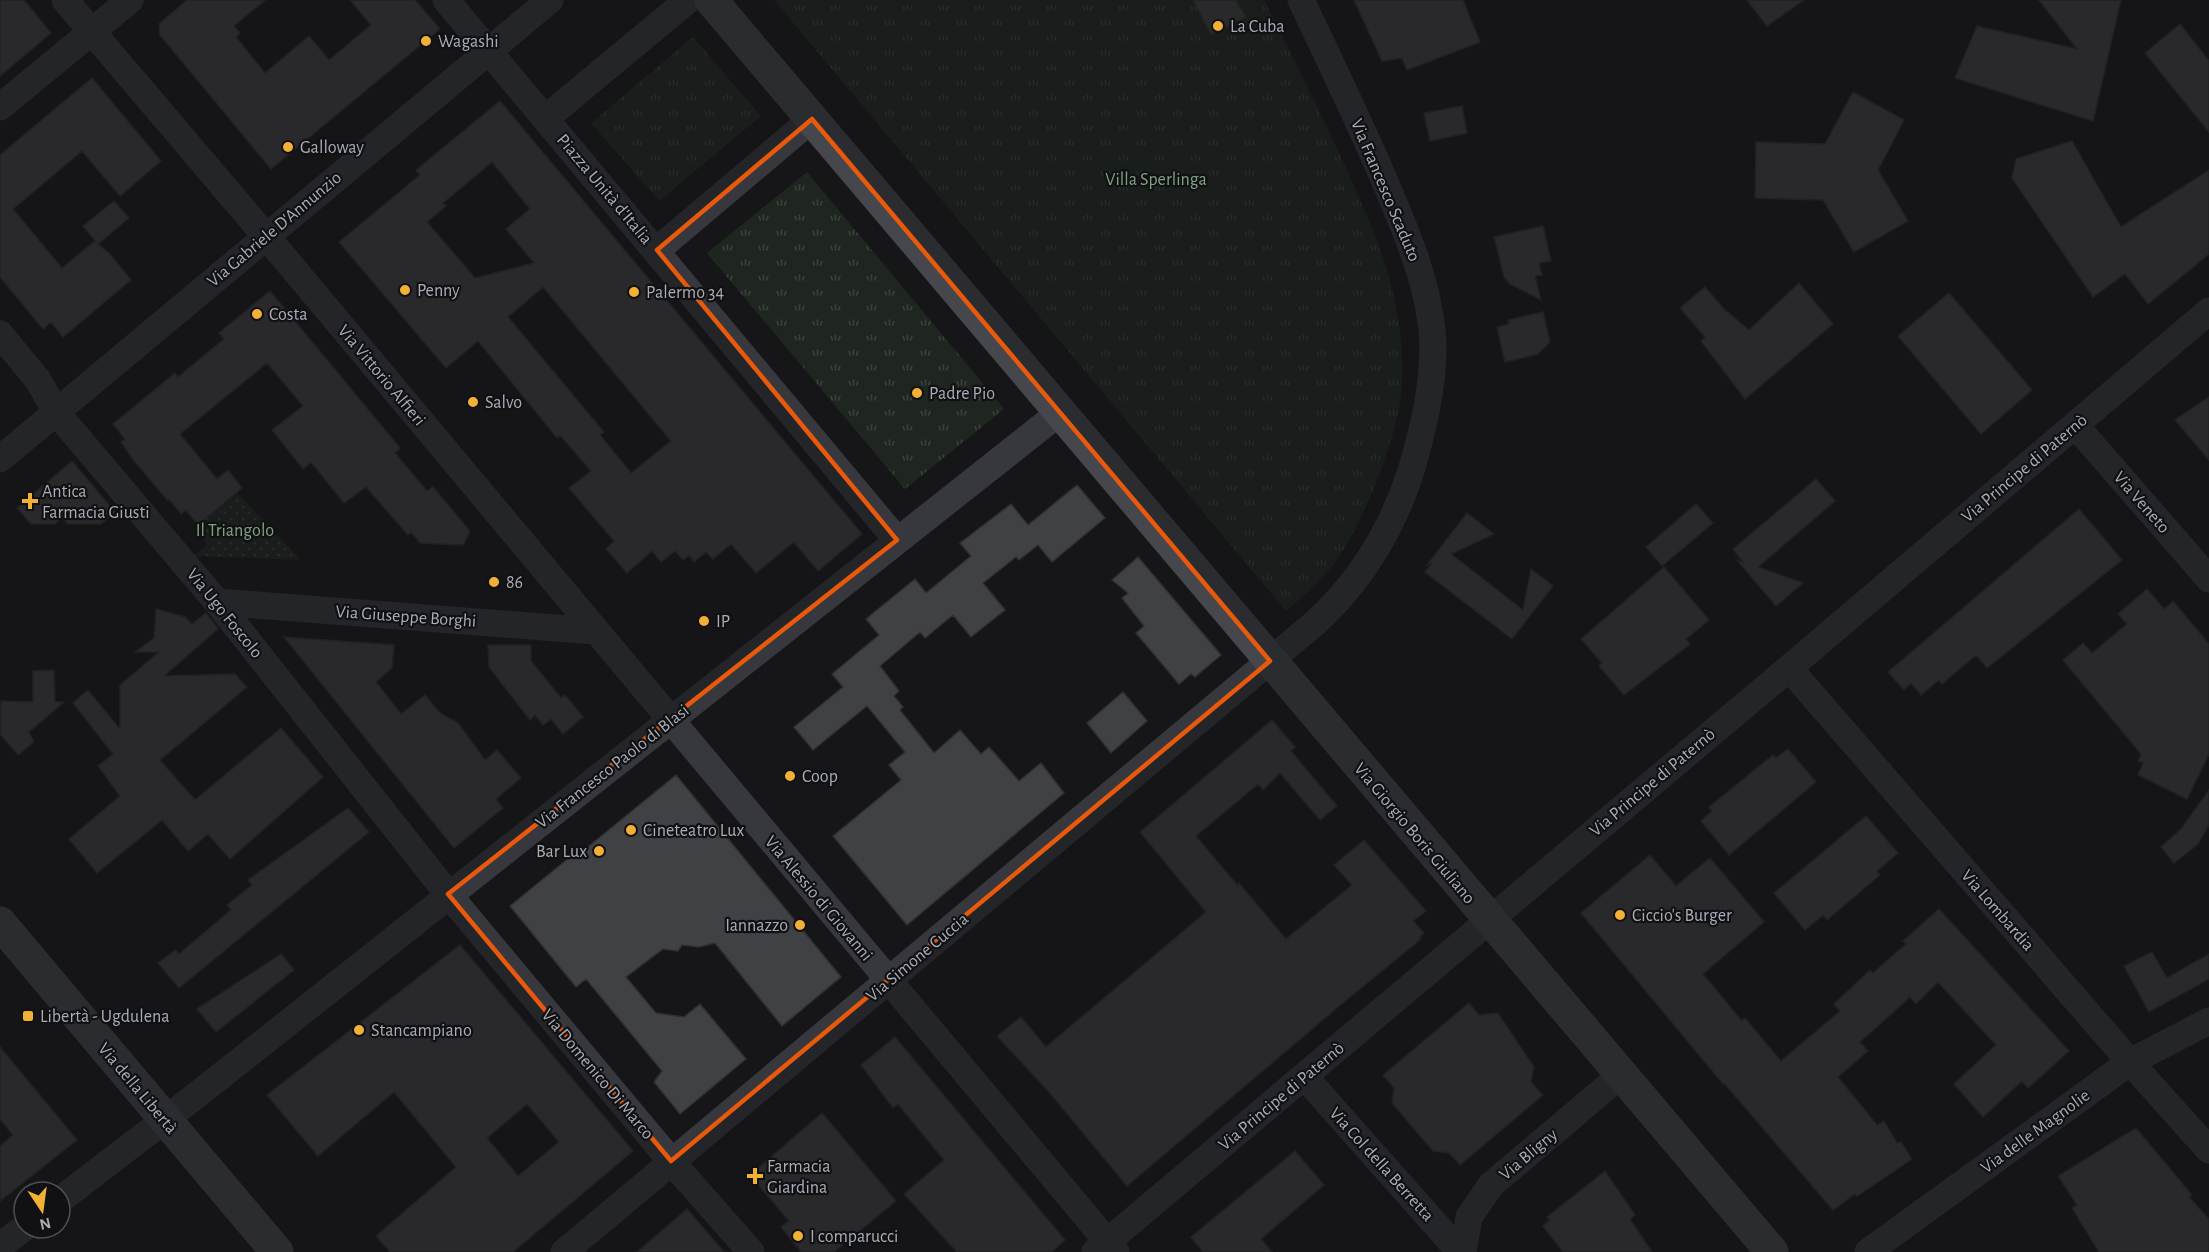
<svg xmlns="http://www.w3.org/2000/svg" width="2209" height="1252" viewBox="0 0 2209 1252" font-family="'Alegreya Sans',sans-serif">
	<defs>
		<pattern id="grass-tufts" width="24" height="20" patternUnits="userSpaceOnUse" patternTransform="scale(1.5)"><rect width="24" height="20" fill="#1e261f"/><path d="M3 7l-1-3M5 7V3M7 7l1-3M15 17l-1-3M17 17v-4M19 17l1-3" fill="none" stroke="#3c433d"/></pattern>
		<pattern id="garden-dots" width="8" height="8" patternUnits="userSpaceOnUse" patternTransform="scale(1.5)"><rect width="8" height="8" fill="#1e261f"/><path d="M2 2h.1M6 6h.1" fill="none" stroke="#3c433d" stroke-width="1.8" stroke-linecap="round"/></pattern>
	</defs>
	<rect width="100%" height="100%" fill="#161618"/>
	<!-- grass -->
	<path fill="url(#grass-tufts)" d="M774,0h490c28,56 56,111 82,168 31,69 58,130 56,208 0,34 -12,70 -24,102 -12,30 -26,62 -46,88 -13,17 -30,31 -46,45z
		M693,37l68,79 -102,85 -68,-78z
		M807,172l197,237 -99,80 -198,-236z"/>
	<!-- garden -->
	<path fill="url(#garden-dots)" d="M237,493l64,67 -107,-4 14,-12 -13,-15z"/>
	<!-- building -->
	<path fill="#404145" stroke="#303034" stroke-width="1.5" fill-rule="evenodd" d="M0,0h24l27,33 -51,43z
		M187,0h78l-31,26 6,7 -4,4 29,36 44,-37 20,24 42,-35 -21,-25h65l25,29 -169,140 -111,-134 -1,-11z
		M1193,0h43l10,17 -35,18z
		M1354,0h109l17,42 -73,28 -5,-12 -20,3z
		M1747,0h57l-37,26z
		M2039,0h82l-28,121 -138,-43 22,-52 100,23z
		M2180,24l29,37v71l-64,-79z
		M92,78l69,83 -41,35 -38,-45 -69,58 49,59 33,-27 2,2 -14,-17 31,-25 15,17 -31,26 12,10 21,26 -68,57 -12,-15 -8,7 -43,-52v-122z
		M1853,92l51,28 -26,50 30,51 -54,31 -31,-52 -68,-2 1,-56 69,2z
		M500,101l362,433 -44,37 -24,-29 -38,31 -25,-29 -18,15 -7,-7 -12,10 -5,-7 -6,5 -8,-9 -14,11 -9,-11 -25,22 -21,-24 8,-8 -45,-53 22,-17 -31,-36 -3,3 -79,-97 -32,27 -107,-126 81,-67 -4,-5zM492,162l38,47 -24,20 28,34 -59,15 -48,-56 19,-16 -3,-3zM543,287l128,154 -40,32 -31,-38 4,-3 -96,-115z
		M1462,106l5,27 -37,8 -6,-28z
		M2072,141l49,86 88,-57v84l-61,50 -23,-30 -32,23 -81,-119 4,-19z
		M1543,226l8,35 -12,2 3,12 -7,1 6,24 -31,-16 -6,-7 -10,-40z
		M1799,283l34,41 -88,75 -44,-58 4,-4 -25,-29 25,-21 19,22 25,21z
		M270,291l130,157 -5,5 32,38 6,-4 37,44 -7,14 -43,-2 -9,-11 -3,3 -42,-48 -22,16 -33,-41 -8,7 -31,-39 31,-24 -36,-43 -87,71 37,45 11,-9 14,18 -44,37 -12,-15 -5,4 -12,-15 -1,2 -37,-44 -10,-15 4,-3 -12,-15 62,-51 3,4 46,-38 -5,-6z
		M1949,293l83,97 -51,44 -83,-98z
		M1543,312l7,30 -12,12 -33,8 -8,-35 12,-3 -1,-4z
		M2209,397v63l-34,-40z
		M72,461l43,51 -14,12h-33l-6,-6 -7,6h-24l-14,-16z
		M1816,479l19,22 -77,66 45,16 -27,23 -39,-46 7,3 -11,-14z
		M1077,485l28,33 -53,44 -14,-17 -19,15 -3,-3 -33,26 22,27 -34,27 -18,-22 -28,23 -5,-6 -40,34 19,25 -5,5 9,11 -3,3 34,43 26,-23 21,24 8,-7 30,34 22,-18 23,30 -157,132 -74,-89 68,-56 -12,-15 16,-13 -38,-46 -54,44 -19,-23 49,-40 -11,-13 47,-39 -13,-16 49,-40 11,14 45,-37 -11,-13 51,-39 17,21z
		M1696,504l17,19 -51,43 -16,-19z
		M2079,509l43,51 -135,108 -11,-13 -34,29 -3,-4 -18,15 -10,-12 -7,7 -16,-18z
		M1467,513l27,21 -43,20 72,56 8,-41 22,17 -41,53 -87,-67 7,-9 -5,2z
		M1138,557l83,98 -26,22 -4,-3 -12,10 -43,-51 8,-7 -22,-28 6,-5 -16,-13z
		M1664,567l45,53 -23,19 4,5 -66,51 -25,-29 3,-3 -21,-24z
		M2147,589l17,20 9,-8 36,43v110l-22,45 -49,-24 5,-12 -5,-2 3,-7 -78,-94 20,-17 9,10 35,-29 -9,-10z
		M156,609l29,8 7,7 14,-11 12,16 -54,47 71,-2 12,13 -87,73 35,40 86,-72 42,49 -93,82 -22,-25 -20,17 -26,-31 -65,53 -28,-34 51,-43 -22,-30 15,-12 -40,-51 15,-13 32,39v-44l39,-33h-24l19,-14z
		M284,637l110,8 -2,23 -16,14 25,32 24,-19 15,18 18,10 27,37 12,-10 24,28 -25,21 7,9 -49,40z
		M488,645h43v16l30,37 4,-3 18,22 -20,17 -12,-15 -8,6 -8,-10 -5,5 -41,-53z
		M54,670l1,32h9l-35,30 5,10 -16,13 -18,-21 1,-33 32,1v-31z
		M1123,692l24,29 -36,32 -24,-30z
		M1272,720l23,27 -4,4 46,55 -17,14 -40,-47 -17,17 -5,-6 -62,52 42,50 1,-3 47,56 66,-54 -18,-20 30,-25 62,71 -13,10 11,12 -5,5 2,1 -83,68 -211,179 -78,-94 -52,-56 24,-19 25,30 160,-135 -66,-80z
		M1788,749l28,33 -87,73 -28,-34 11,-10 -3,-4 64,-52 3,3z
		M676,775l165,202 -59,49 -67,-83 -16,4 -17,-2 -4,6 -15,-2 -37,28 30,36 28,4 16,-13 46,55 -66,55 -26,-32 8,-11 -76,-92 -10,8 -66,-81 71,-58 2,3z
		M2209,790v35l-11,19 -24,19 -13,-16 20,-18z
		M348,808l21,24 -190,156 -21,-25 18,-13 3,4 52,-44 -4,-5 25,-20 -4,-5z
		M1866,816l32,37 -21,18 3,4 -53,45 -4,-5 -18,15 -31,-37z
		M1650,855l26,31 34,-28 54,64 -61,52 39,47 3,-3 36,43 59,-50 -6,-7 36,-34 3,3 33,-29 -3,-3 36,-32 130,142 -41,37 -6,-7 -39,36 -29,-33 42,-39 -58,-63 -22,22 -6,-7 -50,45 8,9 -30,26 39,48 7,-4 13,22 4,-1 11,17 -55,37 -2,-2 -22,16 -109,-127 -1,1 -142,-171z
		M460,945l173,206 -120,101h-123l-14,-16 80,-69 -62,-75 -76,64 -51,-61zM527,1104l32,38 -41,34 -31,-38z
		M2152,952l15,26 42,-24v25l-60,33 -25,-46z
		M281,954l13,16 -78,62 -19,-23z
		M1469,1003l10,12 19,-2 36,54 -3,15 12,13 -83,70 -11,-12 -16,-2 -41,-48 2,-15 -11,-13z
		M895,1037l170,203 -13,12h-95l-53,-58 40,-34 -46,-56 -5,4 -32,-43z
		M0,1047l77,93 -77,61v-55l13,-11 -13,-16z
		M822,1113l74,88 -62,51h-33l-20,-25 8,-6 -39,-46z
		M2136,1128l56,67 -3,2 20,22v33h-110l-27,-44 5,-3 -19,-29z
		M1295,1151l29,34 -63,54 11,13h-69l-12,-15z
		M1605,1171l30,44 -5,4 22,33h-89l-20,-26 7,-6 -3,-3z
		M687,1209l37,43h-87z"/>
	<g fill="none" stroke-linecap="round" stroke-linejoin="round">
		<!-- street -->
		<path stroke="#37383d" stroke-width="27" d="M65,0l227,267 824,985
			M446,0l451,540
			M0,107l130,-107
			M546,118l142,-118
			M657,250l155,-131
			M0,334l38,46 18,32 161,190 231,292 223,267 80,91
			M2075,425l134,154
			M0,459l550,-459
			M217,602l378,29
			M1789,668l341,394 79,88
			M1304,1076l156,176
			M60,1200l133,-102 866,-685
			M0,1246l24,-18
			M564,1252l751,-629c45,-41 77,-93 96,-152 12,-41 22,-82 22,-125 -2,-59 -27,-115 -50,-169 -26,-60 -54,-118 -82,-177
			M1095,1252l694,-584 420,-357
			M1463,1252l6,-35 22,-32 130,-110
			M1868,1252l262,-190 79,-41"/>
		<!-- secondary -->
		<path stroke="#45474d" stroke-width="33" d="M711,0l1061,1252
			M0,923l277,329"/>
	</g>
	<!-- marked area -->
	<path d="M0 0H2209V1252H0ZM812,119l458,542 -599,500 -223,-267 449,-354 -240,-290z" fill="#161618" fill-opacity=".55" fill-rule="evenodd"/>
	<path fill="none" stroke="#e8590c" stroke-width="4.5" stroke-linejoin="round" d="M812,119l458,542 -599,500 -223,-267 449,-354 -240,-290z"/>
	<!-- markers -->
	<g fill="#f2b134" stroke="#111113" stroke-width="2">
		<circle cx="1218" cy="26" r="6"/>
		<circle cx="426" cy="41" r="6"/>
		<circle cx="288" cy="147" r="6"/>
		<circle cx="405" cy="290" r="6"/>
		<circle cx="634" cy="292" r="6"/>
		<circle cx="257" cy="314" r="6"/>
		<circle cx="917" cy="393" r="6"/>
		<circle cx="473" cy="402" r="6"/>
		<path d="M27 492h6v6h6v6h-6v6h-6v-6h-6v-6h6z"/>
		<circle cx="494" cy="582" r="6"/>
		<circle cx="704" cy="621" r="6"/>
		<circle cx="790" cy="776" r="6"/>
		<circle cx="631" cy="830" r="6"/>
		<circle cx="599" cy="851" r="6"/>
		<circle cx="1620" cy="915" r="6"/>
		<circle cx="800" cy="925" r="6"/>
		<rect x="22" y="1010" width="12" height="12" rx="3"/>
		<circle cx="359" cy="1030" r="6"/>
		<path d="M752 1167h6v6h6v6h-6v6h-6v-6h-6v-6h6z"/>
		<circle cx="798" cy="1236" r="6"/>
	</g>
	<g text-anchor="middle" stroke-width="4.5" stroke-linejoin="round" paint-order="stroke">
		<!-- poi labels -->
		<g font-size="18" fill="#a8adb8" stroke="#111113" text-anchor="start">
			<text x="1230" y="32">La Cuba</text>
			<text x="438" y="47">Wagashi</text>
			<text x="300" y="153">Galloway</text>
			<text x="417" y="296">Penny</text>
			<text x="646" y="298">Palermo 34</text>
			<text x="269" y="320">Costa</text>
			<text x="929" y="399">Padre Pio</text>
			<text x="485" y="408">Salvo</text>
			<text x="42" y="497">Antica<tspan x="42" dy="21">Farmacia Giusti</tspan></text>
			<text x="506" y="588">86</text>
			<text x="716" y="627">IP</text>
			<text x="802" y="782">Coop</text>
			<text x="643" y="836">Cineteatro Lux</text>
			<text x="587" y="857" text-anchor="end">Bar Lux</text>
			<text x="1632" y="921">Ciccio's Burger</text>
			<text x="788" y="931" text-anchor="end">Iannazzo</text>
			<text x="40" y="1022">Libertà - Ugdulena</text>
			<text x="371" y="1036">Stancampiano</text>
			<text x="767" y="1172">Farmacia<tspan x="767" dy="21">Giardina</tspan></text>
			<text x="810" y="1242">I comparucci</text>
		</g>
		<!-- park labels -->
		<g font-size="18" fill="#7fa381" stroke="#111113">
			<text x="1156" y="185">Villa Sperlinga</text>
			<text x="235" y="536">Il Triangolo</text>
		</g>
		<!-- street labels -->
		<g font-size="18" fill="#a8adb8" stroke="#111113">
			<text transform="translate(605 189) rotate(50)" y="6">Piazza Unità d'Italia</text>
			<text transform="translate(1386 190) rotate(67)" y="6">Via Francesco Scaduto</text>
			<text transform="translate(274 229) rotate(-40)" y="6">Via Gabriele D'Annunzio</text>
			<text transform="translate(382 375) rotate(50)" y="6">Via Vittorio Alfieri</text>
			<text transform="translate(2024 468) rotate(-40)" y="6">Via Principe di Paternò</text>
			<text transform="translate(2142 502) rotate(49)" y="6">Via Veneto</text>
			<text transform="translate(225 613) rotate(51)" y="6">Via Ugo Foscolo</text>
			<text transform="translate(406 616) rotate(4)" y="6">Via Giuseppe Borghi</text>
			<text transform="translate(612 766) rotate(-38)" y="6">Via Francesco Paolo di Blasi</text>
			<text transform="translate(1652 782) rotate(-40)" y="6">Via Principe di Paternò</text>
			<text transform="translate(1415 833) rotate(50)" y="6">Via Giorgio Boris Giuliano</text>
			<text transform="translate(819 898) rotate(50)" y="6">Via Alessio di Giovanni</text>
			<text transform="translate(1998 910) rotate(49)" y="6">Via Lombardia</text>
			<text transform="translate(917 957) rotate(-40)" y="6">Via Simone Cuccia</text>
			<text transform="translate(598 1074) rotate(50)" y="6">Via Domenico Di Marco</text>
			<text transform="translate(138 1088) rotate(50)" y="6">Via della Libertà</text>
			<text transform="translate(1281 1096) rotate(-40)" y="6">Via Principe di Paternò</text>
			<text transform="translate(2035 1131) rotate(-36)" y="6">Via delle Magnolie</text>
			<text transform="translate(1528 1154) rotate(-40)" y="6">Via Bligny</text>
			<text transform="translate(1382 1164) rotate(48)" y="6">Via Col della Berretta</text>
		</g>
	</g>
	<!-- north arrow -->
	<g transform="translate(42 1210) rotate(167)"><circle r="28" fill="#111113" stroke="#4d4f55" stroke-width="1.5"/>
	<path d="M0-4.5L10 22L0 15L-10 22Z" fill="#f2b134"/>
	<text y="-9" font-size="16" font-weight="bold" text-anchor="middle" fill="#a8adb8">N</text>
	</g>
</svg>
